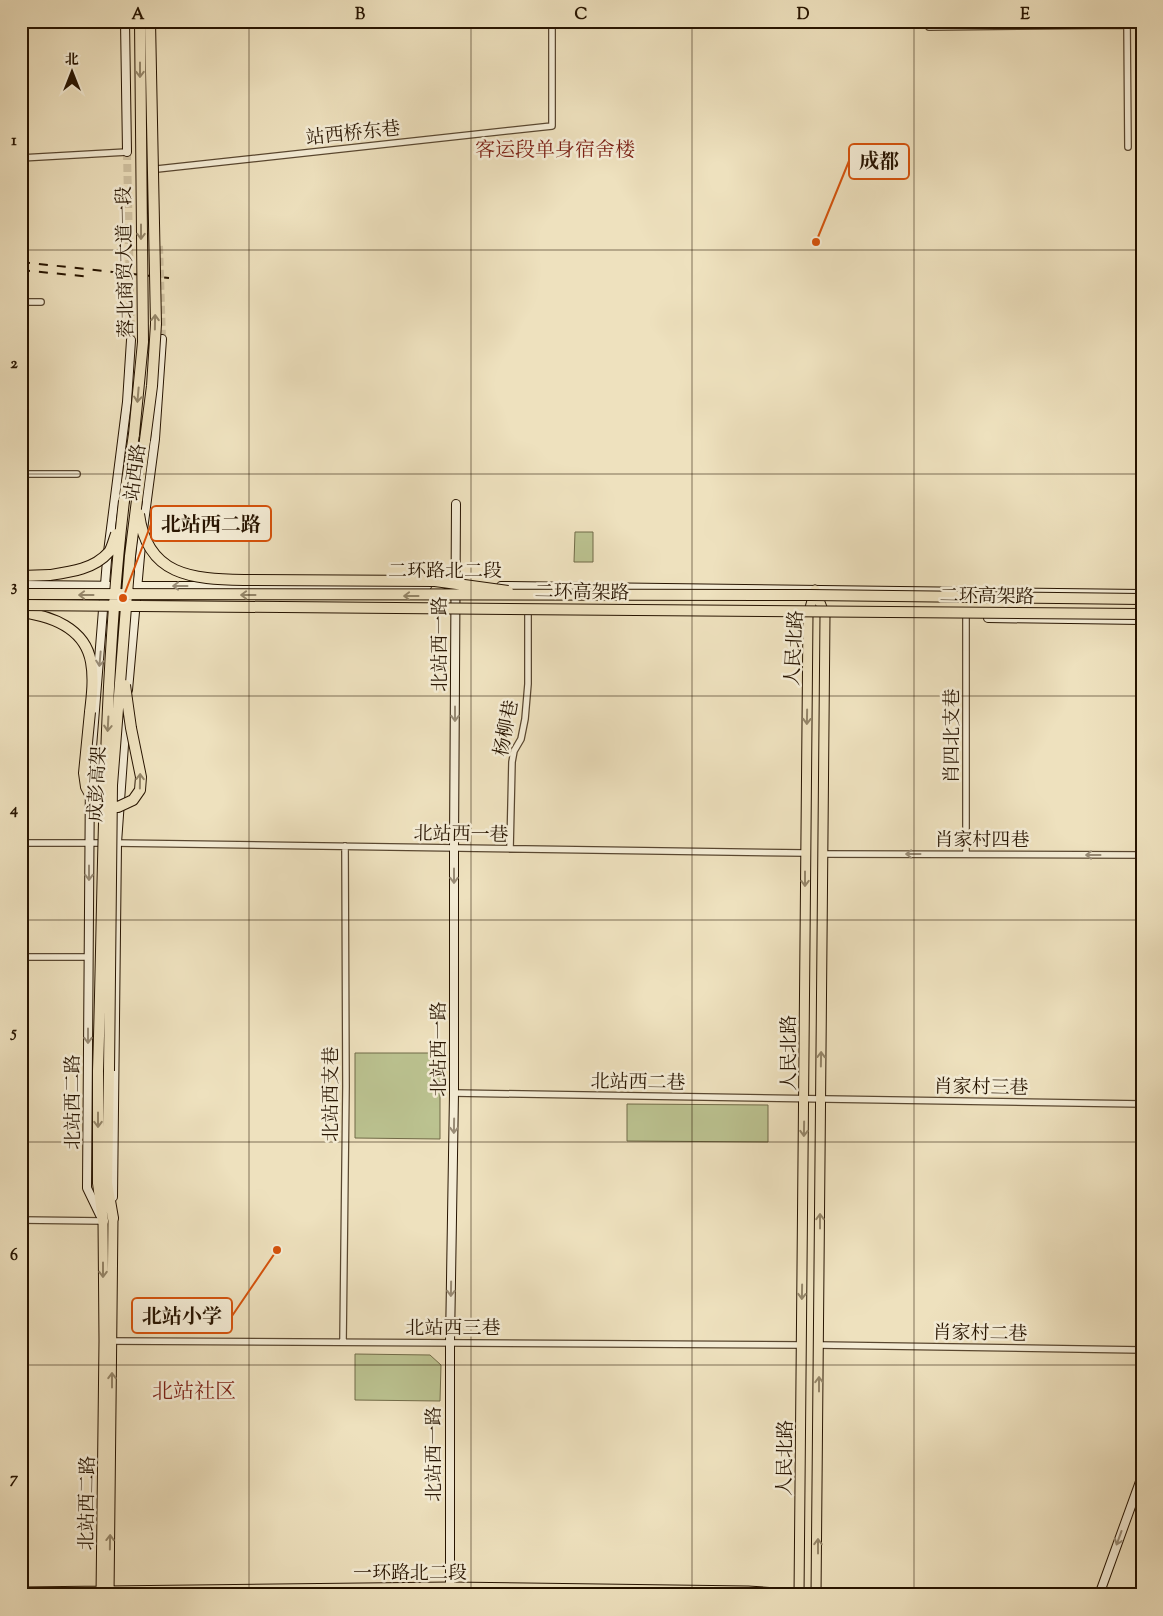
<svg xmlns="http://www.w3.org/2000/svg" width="1163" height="1616" viewBox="0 0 1163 1616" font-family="'Sorts Mill Goudy','Noto Serif SC',serif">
	<rect width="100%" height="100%" fill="#eee1be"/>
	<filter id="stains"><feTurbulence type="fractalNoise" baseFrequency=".004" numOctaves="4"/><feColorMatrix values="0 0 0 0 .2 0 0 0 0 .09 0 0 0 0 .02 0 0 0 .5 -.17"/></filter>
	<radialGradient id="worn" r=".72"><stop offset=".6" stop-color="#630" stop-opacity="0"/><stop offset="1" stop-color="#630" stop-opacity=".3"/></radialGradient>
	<!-- green -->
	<path fill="#bbc290" stroke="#716b48" d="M575,532h18v30h-19z
		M355,1053h85v86l-85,-1z
		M627,1104l141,1v37l-141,-1z
		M355,1354l75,1 11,10 -1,36 -85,-1z"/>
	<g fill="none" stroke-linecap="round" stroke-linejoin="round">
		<!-- secondary-tunnel -->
		<path stroke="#d0c2a2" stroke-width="8" stroke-dasharray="8 4" stroke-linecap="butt" d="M127,152l4,188
			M159,246l3,93"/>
		<defs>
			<path id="street" d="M929,21v6l198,-2
				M1127,22l1,125
				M21,158l106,-6
				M157,169l395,-43v-105
				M21,302h20
				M21,474h56
				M966,617v237
				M21,843h84
				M115,843l690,10
				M510,849l2,-87 2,-11 7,-12 4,-20 3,-35v-71
				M823,854l319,1
				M21,957h68
				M454,1093l688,11
				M21,1220l82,1
				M109,1341l692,4
				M343,1342l3,-256 -1,-240
				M819,1345l323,5"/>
			<path id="secondary" d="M125,21l2,131
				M21,585l115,1h291
				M501,586l641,8
				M988,618l154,2
				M128,690l13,-145 14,-106 7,-100
				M113,1197l4,-354 9,-126
				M100,1215l-13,-27 3,-416 17,-212 20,-158 4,-62
				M450,1595v-253l4,-249v-245l2,-344
				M1099,1595l43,-119"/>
			<path id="primary" d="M815,590l10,25 -9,980
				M21,1592l429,-5 298,4 59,4
				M101,1595l3,-254 -1,-120
				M109,1595l4,-377
				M799,1595l9,-980 7,-25"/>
			<path id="highway" d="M137,500l8,-60
				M124,501l10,-67
				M21,576l29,-1
				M21,612c30,4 64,16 70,50 3,16 1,33 -1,50
				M98,1071v112l5,38
				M109,1071l-2,112 6,35"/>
		</defs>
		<!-- street casing -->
		<use href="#street" stroke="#594730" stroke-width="8"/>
		<!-- secondary casing -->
		<use href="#secondary" stroke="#271400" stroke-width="10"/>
		<!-- primary casing -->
		<use href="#primary" stroke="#271400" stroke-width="11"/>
		<!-- highway casing -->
		<use href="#highway" stroke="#271400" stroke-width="12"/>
		<!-- street -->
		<use href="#street" stroke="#f4ecd5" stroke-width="5.5"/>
		<!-- secondary -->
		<use href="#secondary" stroke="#f4ecd5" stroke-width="8"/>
		<!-- primary -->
		<use href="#primary" stroke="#eee1be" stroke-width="9"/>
		<!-- highway -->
		<use href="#highway" stroke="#eee1be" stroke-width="10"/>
		<!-- rail -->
		<path stroke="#271400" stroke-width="2" stroke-dasharray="9 9" stroke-linecap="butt" d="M21,262l148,16
			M21,270l71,7"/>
		<defs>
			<path id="highway-bridge" d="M134,434l9,-92 -3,-321
				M145,440l7,-54 4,-62 -6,-303
				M139,514c8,62 53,65 105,66l191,1 73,10
				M50,575c21,-3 44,-6 59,-23 3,-4 5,-13 7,-18
				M21,594l789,1 332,4
				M21,605l1121,9
				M90,712l-6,61 2,14 6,11 11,6 15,3 15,-7 7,-10 1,-13 -10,-49 -6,-43
				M98,1071c6,-190 4,-381 26,-570
				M109,1071l3,-286 18,-229 7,-56"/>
		</defs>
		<!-- highway-bridge casing -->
		<use href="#highway-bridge" stroke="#271400" stroke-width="12" stroke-linecap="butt"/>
		<!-- highway-bridge -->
		<use href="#highway-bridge" stroke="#eee1be" stroke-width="10"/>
	</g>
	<!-- one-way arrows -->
	<defs><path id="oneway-shaft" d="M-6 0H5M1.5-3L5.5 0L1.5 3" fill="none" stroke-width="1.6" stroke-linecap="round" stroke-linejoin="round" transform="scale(1.25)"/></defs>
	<g stroke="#948568">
		<use href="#oneway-shaft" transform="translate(140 70) rotate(90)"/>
		<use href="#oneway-shaft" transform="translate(141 232) rotate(90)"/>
		<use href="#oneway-shaft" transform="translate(155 322) rotate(-89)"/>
		<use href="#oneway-shaft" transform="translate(138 395) rotate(95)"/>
		<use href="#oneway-shaft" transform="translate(86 595) rotate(-180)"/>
		<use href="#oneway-shaft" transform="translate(248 595) rotate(-180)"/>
		<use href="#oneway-shaft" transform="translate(411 596) rotate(-180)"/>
		<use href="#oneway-shaft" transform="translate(807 717) rotate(91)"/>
		<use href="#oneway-shaft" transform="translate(108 724) rotate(93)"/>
		<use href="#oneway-shaft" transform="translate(140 781) rotate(-89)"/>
		<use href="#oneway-shaft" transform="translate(805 879) rotate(90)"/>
		<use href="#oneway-shaft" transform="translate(821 1059) rotate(-89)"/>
		<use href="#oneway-shaft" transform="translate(98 1120) rotate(90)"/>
		<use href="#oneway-shaft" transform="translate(804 1129) rotate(91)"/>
		<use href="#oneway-shaft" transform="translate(820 1221) rotate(-90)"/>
		<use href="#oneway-shaft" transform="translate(103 1270) rotate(90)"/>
		<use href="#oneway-shaft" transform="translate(802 1292) rotate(91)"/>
		<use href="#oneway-shaft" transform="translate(112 1380) rotate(-90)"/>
		<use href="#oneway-shaft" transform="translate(819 1384) rotate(-90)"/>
		<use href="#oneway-shaft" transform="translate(110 1542) rotate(-89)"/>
		<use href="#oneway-shaft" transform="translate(818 1546) rotate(-90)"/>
	</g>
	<g stroke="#988b75">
		<use href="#oneway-shaft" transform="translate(180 586) rotate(180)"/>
		<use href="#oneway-shaft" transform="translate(100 659) rotate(95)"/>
		<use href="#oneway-shaft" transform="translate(455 714) rotate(90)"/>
		<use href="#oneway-shaft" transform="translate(913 854) rotate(-180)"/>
		<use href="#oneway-shaft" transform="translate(1093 855) rotate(-180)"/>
		<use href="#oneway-shaft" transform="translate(89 873) rotate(90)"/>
		<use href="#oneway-shaft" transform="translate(454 876) rotate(90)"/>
		<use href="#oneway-shaft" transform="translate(88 1036) rotate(90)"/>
		<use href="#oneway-shaft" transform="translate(454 1126) rotate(91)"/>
		<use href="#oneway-shaft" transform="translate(451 1289) rotate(91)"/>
		<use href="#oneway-shaft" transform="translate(1119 1538) rotate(110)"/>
	</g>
	<!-- grid -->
	<path fill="none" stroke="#271400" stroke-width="1" stroke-opacity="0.55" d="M249,21v1574M471,21v1574M692,21v1574M914,21v1574M21,250h1121M21,474h1121M21,696h1121M21,920h1121M21,1142h1121M21,1365h1121"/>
	<g text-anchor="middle" stroke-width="5" stroke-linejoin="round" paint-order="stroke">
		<!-- street labels -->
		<g font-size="19" fill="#271400" stroke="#f4ecd5">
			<text transform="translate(353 132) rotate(-6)" y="7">站西桥东巷</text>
			<text transform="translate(124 262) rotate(-91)" y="7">蓉北商贸大道一段</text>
			<text transform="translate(134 472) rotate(-82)" y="7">站西路</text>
			<text x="445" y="577">二环路北二段</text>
			<text transform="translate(582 591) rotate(1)" y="7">二环高架路</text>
			<text transform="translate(987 595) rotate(1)" y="7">二环高架路</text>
			<text transform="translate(439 644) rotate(-90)" y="7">北站西一路</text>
			<text transform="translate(793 648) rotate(-87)" y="7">人民北路</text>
			<text transform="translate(505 728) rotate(-79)" y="7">杨柳巷</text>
			<text transform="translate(951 736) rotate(-90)" y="7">肖四北支巷</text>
			<text transform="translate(96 784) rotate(-87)" y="7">成彭高架</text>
			<text transform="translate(461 833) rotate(1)" y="7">北站西一巷</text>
			<text x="982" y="846">肖家村四巷</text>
			<text transform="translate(438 1049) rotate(-90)" y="7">北站西一路</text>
			<text transform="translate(788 1053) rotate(-90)" y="7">人民北路</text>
			<text transform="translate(638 1081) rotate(1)" y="7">北站西二巷</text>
			<text transform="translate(981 1086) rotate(1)" y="7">肖家村三巷</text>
			<text transform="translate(330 1094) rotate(-90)" y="7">北站西支巷</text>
			<text transform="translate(72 1102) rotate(-90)" y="7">北站西二路</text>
			<text x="453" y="1334">北站西三巷</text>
			<text transform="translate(980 1332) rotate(1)" y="7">肖家村二巷</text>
			<text transform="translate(433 1454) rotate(-90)" y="7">北站西一路</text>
			<text transform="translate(784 1458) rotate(-89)" y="7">人民北路</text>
			<text transform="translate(86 1503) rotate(-89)" y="7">北站西二路</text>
			<text x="410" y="1579">一环路北二段</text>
		</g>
		<!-- neighbourhood labels -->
		<g font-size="20" fill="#7a1f14" stroke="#f4ecd5">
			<text x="555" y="156">客运段单身宿舍楼</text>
		</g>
		<!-- quarter labels -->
		<g font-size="21" fill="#7a1f14" stroke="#f4ecd5">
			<text x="194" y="1398">北站社区</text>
		</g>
	</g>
	<!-- callouts -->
	<path fill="none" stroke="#d5520b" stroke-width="2" d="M816 242L849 161M123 598L151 524M277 1250L232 1316"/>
	<g fill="#d5520b" stroke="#f4ecd5" stroke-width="2">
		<circle cx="816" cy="242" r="5"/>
		<circle cx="123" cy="598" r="5"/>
		<circle cx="277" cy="1250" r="5"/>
	</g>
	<g fill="#f4ecd5" stroke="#d5520b" stroke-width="2">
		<rect x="849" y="144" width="60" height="35" rx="5"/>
		<rect x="151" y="506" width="120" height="35" rx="5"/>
		<rect x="132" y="1298" width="100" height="35" rx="5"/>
	</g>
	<g font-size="20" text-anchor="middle" font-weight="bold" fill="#271400">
		<text x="879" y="168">成都</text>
		<text x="211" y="531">北站西二路</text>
		<text x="182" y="1323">北站小学</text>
	</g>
	<!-- margin -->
	<rect width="1163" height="1616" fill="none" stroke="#eee1be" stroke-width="55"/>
	<!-- north arrow -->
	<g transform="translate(72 72)" stroke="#f4ecd5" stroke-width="4" paint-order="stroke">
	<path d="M0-4L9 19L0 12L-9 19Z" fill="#271400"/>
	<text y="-8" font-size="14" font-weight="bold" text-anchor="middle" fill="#271400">北</text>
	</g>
	<rect x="28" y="28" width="1108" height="1560" fill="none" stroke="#271400" stroke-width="2"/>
	<g font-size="16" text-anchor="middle" font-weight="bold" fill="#271400">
		<text x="138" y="19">A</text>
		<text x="360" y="19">B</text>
		<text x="581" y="19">C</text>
		<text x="803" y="19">D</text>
		<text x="1025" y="19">E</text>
		<text x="14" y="145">1</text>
		<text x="14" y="368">2</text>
		<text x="14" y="591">3</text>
		<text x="14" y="814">4</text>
		<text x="14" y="1037">5</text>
		<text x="14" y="1260">6</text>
		<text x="14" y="1483">7</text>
	</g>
	<rect width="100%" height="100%" filter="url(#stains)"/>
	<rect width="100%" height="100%" fill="url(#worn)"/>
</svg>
